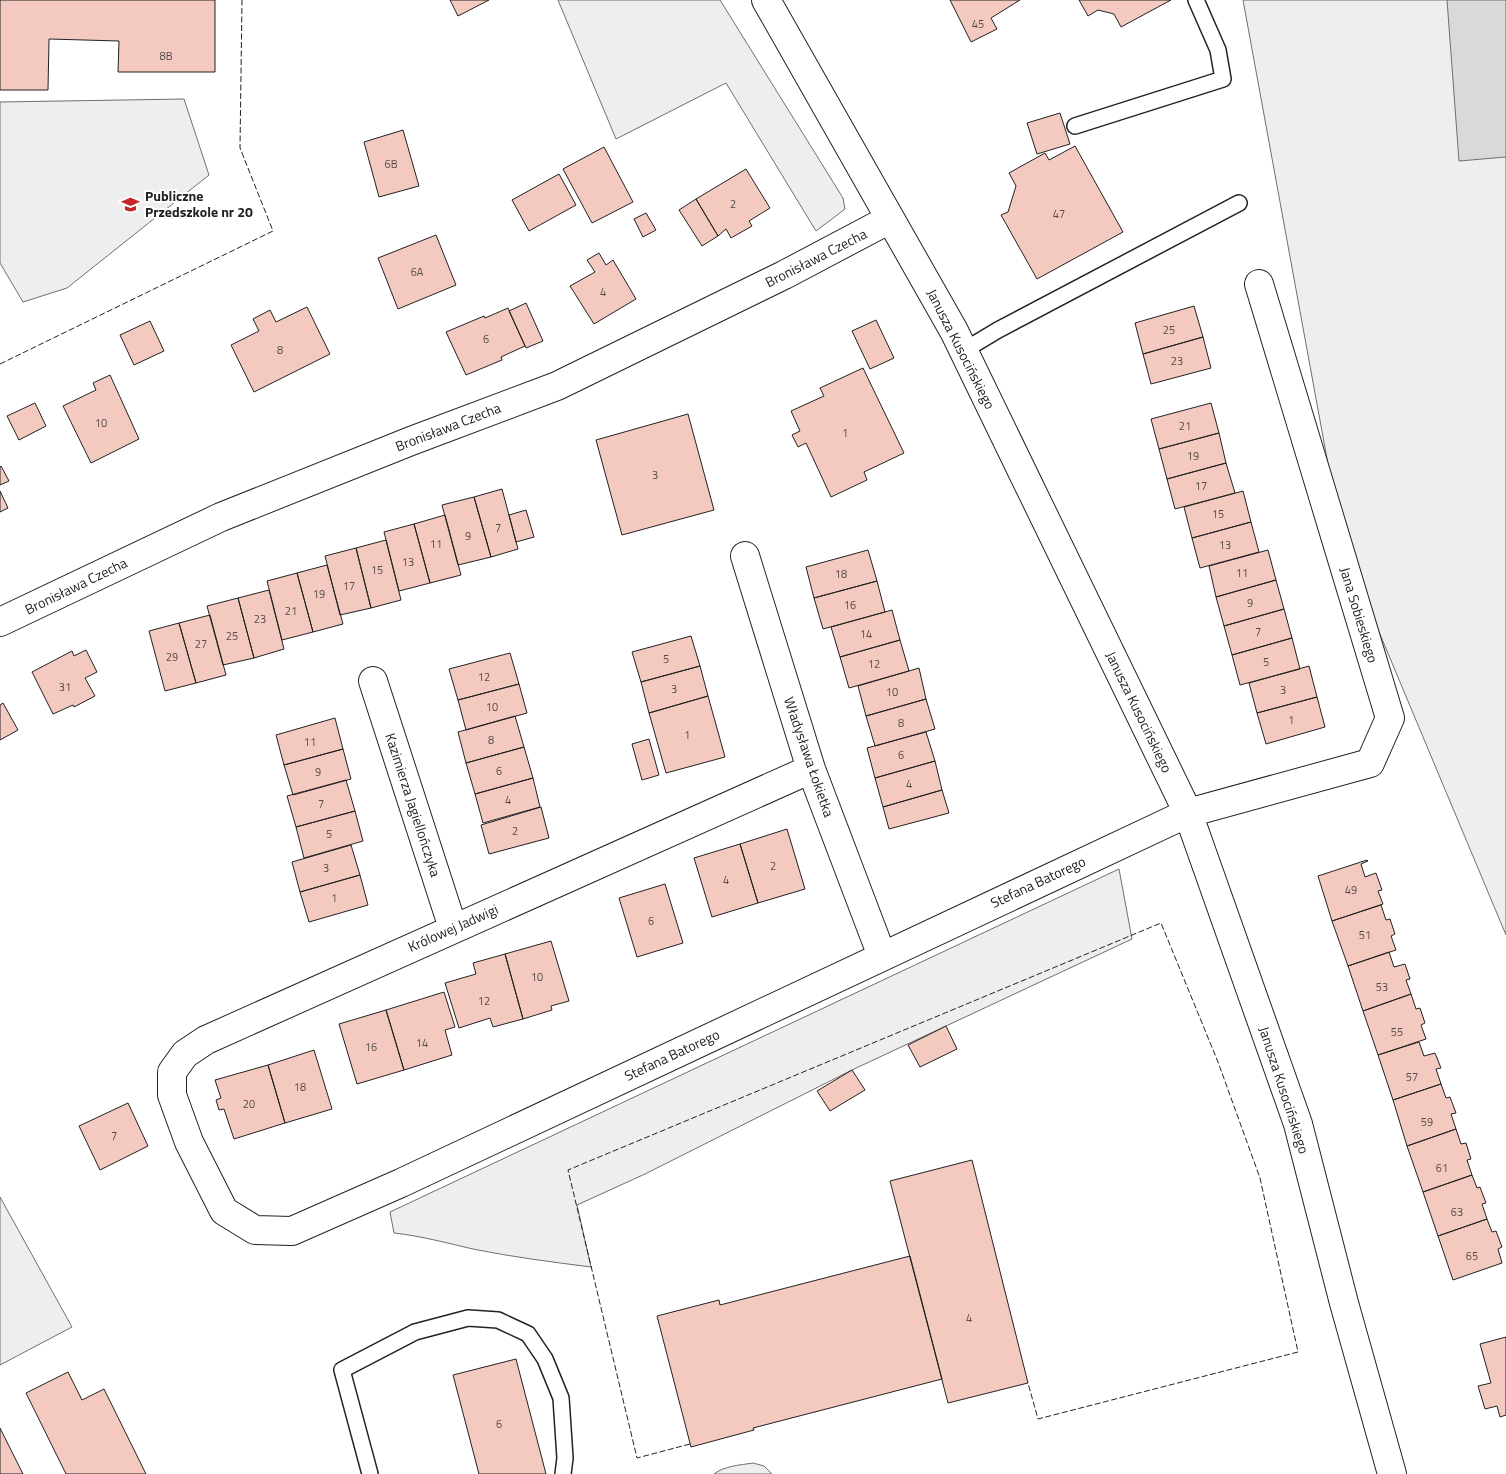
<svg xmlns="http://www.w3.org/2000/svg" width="1506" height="1474" viewBox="0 0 1506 1474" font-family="'Titillium Web',sans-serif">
	<rect width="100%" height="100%" fill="#fff"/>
	<!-- green -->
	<path fill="#eee" stroke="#6f6f6f" d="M558,0h162l123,198 2,11 -29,22 -90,-148 -110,56z
		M1243,0h263v935l-163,-389z
		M184,99l25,76 -142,113 -44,14 -23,-39v-161z
		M1119,869l13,70 -280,131 -207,104 -68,31 14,62c-39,-5 -79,-10 -118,-18 -26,-6 -52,-13 -79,-16l-4,-21z
		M0,1197l72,130 -72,38z
		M753,1463l11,3 8,8h-58c10,-8 26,-9 39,-11z"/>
	<!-- water -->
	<path fill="#d9d9d9" stroke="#6f6f6f" d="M1447,0h59v157l-47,4z"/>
	<!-- building -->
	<path fill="#f3c9c0" stroke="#222" d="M0,0h215v72h-97l1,-31 -70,-2 -1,51h-48z
		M450,0h39l-31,16z
		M950,0h70l-29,18 6,11 -26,13z
		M1079,0h92l-50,27 -7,-13 -16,-4 -10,6z
		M1060,113l10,31 -33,10 -10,-31z
		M403,130l16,56 -40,11 -15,-55z
		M1075,146l48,86 -86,47 -36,-64 7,-3 8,-26 -7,-13 36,-20 4,7z
		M604,147l29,55 -41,21 -29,-54z
		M746,169l24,39 -21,13 3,5 -21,12 -5,-9 -8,7 -22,-37z
		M559,174l17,31 -47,26 -17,-31z
		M696,199l22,37 -16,10 -23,-36z
		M646,213l10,17 -13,7 -9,-18z
		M436,235l20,50 -58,24 -20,-51z
		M599,253l7,12 7,-5 23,39 -42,25 -24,-38 25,-14 -8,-12z
		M526,303l17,38 -17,7 -17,-37z
		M1194,306l9,31 -60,17 -8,-31z
		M307,307l23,47 -76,38 -23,-47 28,-14 -6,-12 17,-9 6,12z
		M508,308l17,38 -24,11 1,3 -36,15 -20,-43 38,-16 1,2z
		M876,320l18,38 -24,11 -18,-38z
		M150,321l14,30 -30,14 -14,-30z
		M1203,337l8,31 -60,16 -8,-30z
		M863,368l41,85 -40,19 3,8 -36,17 -25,-54 -8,4 -6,-12 8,-4 -9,-20 33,-15 -4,-8z
		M110,375l29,64 -48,24 -28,-57 33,-16 -3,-7z
		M35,403l11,23 -27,14 -12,-24z
		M1211,403l8,30 -60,16 -8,-30z
		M688,414l26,96 -92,25 -26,-95z
		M1219,433l7,30 -59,16 -8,-30z
		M1226,463l9,30 -60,16 -8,-30z
		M1,466l8,15 -9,4v-18z
		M502,489l16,60 -27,8 -17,-60z
		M0,491l8,17 -8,4z
		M1243,491l8,31 -59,16 -8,-31z
		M474,497l17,60 -33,8 -16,-60z
		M526,510l8,27 -18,5 -7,-27z
		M445,515l16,60 -31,8 -16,-59z
		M1251,522l8,30 -59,16 -8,-30z
		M414,524l16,59 -31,8 -15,-59z
		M386,540l15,60 -30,8 -15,-60z
		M356,548l15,60 -31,7 -15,-59z
		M868,550l9,31 -63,17 -8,-31z
		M1268,550l8,30 -60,17 -7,-31z
		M327,565l16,59 -30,8 -16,-59z
		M297,573l16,59 -31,8 -15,-59z
		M1276,580l8,29 -60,17 -8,-29z
		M877,581l8,31 -62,17 -9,-31z
		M269,590l15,59 -30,9 -16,-60z
		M238,598l16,60 -31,7 -16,-59z
		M1284,609l8,29 -60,17 -8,-29z
		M892,610l8,30 -60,17 -9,-30z
		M210,615l16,60 -30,8 -17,-60z
		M179,623l17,60 -31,8 -16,-60z
		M691,636l9,30 -59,16 -9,-30z
		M1292,638l8,31 -60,16 -8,-30z
		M900,640l9,31 -60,17 -9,-31z
		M86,650l11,22 -12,6 10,18 -21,11 -1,-2 -20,9 -21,-42 40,-21 2,5z
		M510,653l9,31 -61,16 -9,-31z
		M700,666l8,30 -59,17 -8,-31z
		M1309,666l8,31 -60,16 -8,-30z
		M919,668l7,31 -60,17 -8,-30z
		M519,684l8,29 -61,17 -8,-30z
		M708,696l17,61 -59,16 -17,-60z
		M1317,697l8,30 -59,17 -9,-31z
		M926,699l9,30 -60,17 -9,-30z
		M3,703l15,27 -18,10v-35z
		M515,716l9,31 -58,16 -8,-31z
		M335,718l8,31 -59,16 -8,-30z
		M926,732l9,29 -60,17 -8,-30z
		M649,739l10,36 -17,5 -10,-36z
		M524,747l9,31 -58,16 -9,-31z
		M343,749l8,30 -58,16 -9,-30z
		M935,761l7,29 -59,17 -8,-29z
		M533,778l7,29 -57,16 -8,-29z
		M346,780l9,31 -59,16 -9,-31z
		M942,790l7,23 -60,16 -6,-22z
		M541,807l8,31 -60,16 -8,-29z
		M355,811l8,30 -59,17 -8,-31z
		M787,829l18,60 -47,14 -18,-59z
		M740,844l18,59 -46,14 -18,-59z
		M351,845l9,30 -60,17 -8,-30z
		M1367,860l1,1 -7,3 4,13 11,-4 6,17 -4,1 5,13 -51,17 -14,-45z
		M360,875l8,30 -59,17 -9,-30z
		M665,884l18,59 -46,14 -18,-59z
		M1381,905l5,15 4,-1 5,15 -4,2 5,14 -48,16 -16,-45z
		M551,941l18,60 -18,5 1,4 -29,9 -18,-65z
		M1389,952l5,15 11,-3 5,15 -4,1 5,14 -48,17 -15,-45z
		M505,954l18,65 -30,8 -3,-9 -31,10 -14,-45 31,-9 -3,-11z
		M444,992l11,35 -10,3 7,25 -48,15 -18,-60z
		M1411,994l5,15 4,-1 5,15 -4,2 5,14 -48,16 -15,-44z
		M386,1010l18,60 -47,14 -18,-60z
		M946,1026l11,23 -37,18 -12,-22z
		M1419,1042l5,14 11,-3 6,15 -5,1 5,15 -48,16 -15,-45z
		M314,1050l18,59 -47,14 -17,-58z
		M268,1065l17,58 -51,16 -10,-30 -5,1 -3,-10 5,-2 -6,-18z
		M852,1070l13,20 -35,21 -13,-20z
		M1441,1084l5,14 4,-1 6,16 -5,1 5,15 -49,17 -14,-46z
		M128,1103l20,43 -48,24 -21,-44z
		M1456,1129l5,15 5,-1 5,16 -4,1 5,15 -49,17 -16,-46z
		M972,1160l56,223 -80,20 -58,-222z
		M1472,1175l5,13 3,-1 6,16 -4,1 5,15 -49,17 -15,-44z
		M1487,1219l5,13 4,-1 6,16 -4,2 4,14 -49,17 -15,-44z
		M910,1256l32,123 -189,49 1,2 -63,17 -34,-131 62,-16 1,5z
		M1506,1337v78l-6,2 -3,-11 -12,3 -7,-23 13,-3 -11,-39z
		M516,1359l30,115h-67l-26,-99z
		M68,1372l14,28 22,-11 42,85h-80l-40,-81z
		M0,1428l23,46h-23z"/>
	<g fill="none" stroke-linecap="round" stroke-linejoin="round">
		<defs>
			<path id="service" d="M1075,126l148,-47 -5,-29 -22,-50
				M963,351l35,-21 241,-127
				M370,1474l-28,-104 73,-38 53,-14 30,2 30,14 17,25 16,39 4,60 -2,16"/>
			<path id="minor" d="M766,0l188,331 234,482 110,311 46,179 48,171
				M745,556l66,213 71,187
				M0,622l221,-105 190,-76 146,-55 227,-111 106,-56
				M373,681l80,247
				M811,769l-605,271 -21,14 -13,18v23l17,47 35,69 31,19 37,1 109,-48 787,-370 182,-50 20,-45 -131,-434"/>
		</defs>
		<!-- service casing -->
		<use href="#service" stroke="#222" stroke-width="18"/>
		<!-- minor casing -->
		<use href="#minor" stroke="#222" stroke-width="30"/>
		<!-- service -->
		<use href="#service" stroke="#fff" stroke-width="15"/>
		<!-- minor -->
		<use href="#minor" stroke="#fff" stroke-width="28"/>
		<!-- fence -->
		<path stroke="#222" stroke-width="1" stroke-dasharray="6 2.5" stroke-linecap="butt" d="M0,364l273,-133 -33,-83 2,-148
			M690,1444l-53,14 -69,-288 593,-247 57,139 42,116 38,174 -260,67 -10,-36"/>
	</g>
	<!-- icons -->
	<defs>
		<symbol id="school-bare" viewBox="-9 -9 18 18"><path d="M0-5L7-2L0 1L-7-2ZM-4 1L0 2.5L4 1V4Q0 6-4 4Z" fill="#c62828" stroke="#fff" stroke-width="2.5" paint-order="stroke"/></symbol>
	</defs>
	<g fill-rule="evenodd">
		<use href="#school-bare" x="118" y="192" width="25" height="25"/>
	</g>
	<g text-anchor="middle" stroke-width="4" stroke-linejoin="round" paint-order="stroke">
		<!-- number labels -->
		<g font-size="11" fill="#564c4a">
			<text x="978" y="28">45</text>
			<text x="166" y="60">8B</text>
			<text x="391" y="168">6B</text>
			<text x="733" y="208">2</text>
			<text x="1059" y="218">47</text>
			<text x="417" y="276">6A</text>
			<text x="603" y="296">4</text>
			<text x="1169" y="334">25</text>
			<text x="486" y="343">6</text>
			<text x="280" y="354">8</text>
			<text x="1177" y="365">23</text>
			<text x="101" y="427">10</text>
			<text x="1185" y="430">21</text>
			<text x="845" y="437">1</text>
			<text x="1193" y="460">19</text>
			<text x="655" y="479">3</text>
			<text x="1201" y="490">17</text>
			<text x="1218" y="518">15</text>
			<text x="498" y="532">7</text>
			<text x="468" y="540">9</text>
			<text x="436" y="548">11</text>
			<text x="1225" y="549">13</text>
			<text x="408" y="566">13</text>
			<text x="377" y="574">15</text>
			<text x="1242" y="577">11</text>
			<text x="841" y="578">18</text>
			<text x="349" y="590">17</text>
			<text x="319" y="598">19</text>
			<text x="1250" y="607">9</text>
			<text x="850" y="609">16</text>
			<text x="291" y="615">21</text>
			<text x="260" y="623">23</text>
			<text x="1258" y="636">7</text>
			<text x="866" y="638">14</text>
			<text x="232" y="640">25</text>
			<text x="201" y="648">27</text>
			<text x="172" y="661">29</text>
			<text x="666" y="663">5</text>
			<text x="1266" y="666">5</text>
			<text x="874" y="668">12</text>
			<text x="484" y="681">12</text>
			<text x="65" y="691">31</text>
			<text x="674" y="693">3</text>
			<text x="1283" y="694">3</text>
			<text x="892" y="696">10</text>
			<text x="492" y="711">10</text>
			<text x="1291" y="724">1</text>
			<text x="901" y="727">8</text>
			<text x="687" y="739">1</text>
			<text x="491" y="744">8</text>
			<text x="310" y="746">11</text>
			<text x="901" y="759">6</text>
			<text x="499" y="775">6</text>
			<text x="318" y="776">9</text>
			<text x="909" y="788">4</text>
			<text x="508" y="804">4</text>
			<text x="321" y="808">7</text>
			<text x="515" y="835">2</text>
			<text x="329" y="838">5</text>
			<text x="773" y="870">2</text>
			<text x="326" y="872">3</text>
			<text x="726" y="884">4</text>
			<text x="1351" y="894">49</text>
			<text x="334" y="902">1</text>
			<text x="651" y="925">6</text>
			<text x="1365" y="939">51</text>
			<text x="537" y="981">10</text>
			<text x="1382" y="991">53</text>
			<text x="484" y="1005">12</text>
			<text x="1397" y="1036">55</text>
			<text x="422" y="1047">14</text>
			<text x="371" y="1051">16</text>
			<text x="1412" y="1081">57</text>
			<text x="300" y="1091">18</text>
			<text x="249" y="1108">20</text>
			<text x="1427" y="1126">59</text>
			<text x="114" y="1140">7</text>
			<text x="1442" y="1172">61</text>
			<text x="1457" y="1216">63</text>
			<text x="1472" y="1260">65</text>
			<text x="969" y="1322">4</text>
			<text x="499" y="1428">6</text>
		</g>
		<!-- poi labels -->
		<g font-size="14" font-weight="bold" fill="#222" stroke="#fff" text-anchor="start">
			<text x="145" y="201">Publiczne<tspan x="145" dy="16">Przedszkole nr 20</tspan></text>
		</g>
		<!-- street labels -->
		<g font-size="14" fill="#222" stroke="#fff">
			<text transform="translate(816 258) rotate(-27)" y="5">Bronisława Czecha</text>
			<text transform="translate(961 349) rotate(63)" y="5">Janusza Kusocińskiego</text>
			<text transform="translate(448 427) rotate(-21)" y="5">Bronisława Czecha</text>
			<text transform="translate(76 586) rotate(-26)" y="5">Bronisława Czecha</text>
			<text transform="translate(1359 615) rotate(73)" y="5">Jana Sobieskiego</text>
			<text transform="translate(1139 712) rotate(64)" y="5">Janusza Kusocińskiego</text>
			<text transform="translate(809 757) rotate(71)" y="5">Władysława Łokietka</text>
			<text transform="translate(413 805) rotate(72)" y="5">Kazimierza Jagiellończyka</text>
			<text transform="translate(1038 882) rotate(-25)" y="5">Stefana Batorego</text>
			<text transform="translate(453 928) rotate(-24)" y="5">Królowej Jadwigi</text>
			<text transform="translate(672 1055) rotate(-25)" y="5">Stefana Batorego</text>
			<text transform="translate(1284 1090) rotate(72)" y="5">Janusza Kusocińskiego</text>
		</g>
	</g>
</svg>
